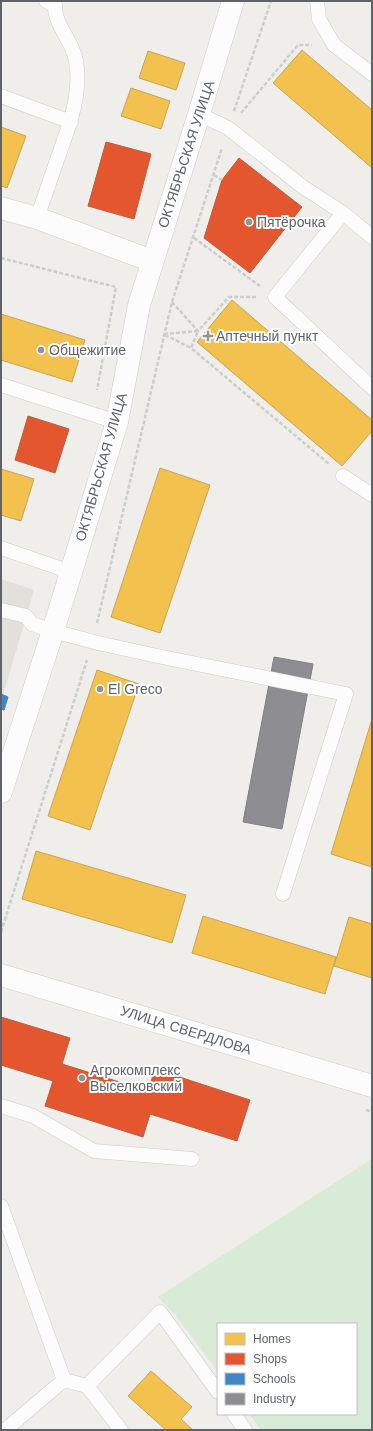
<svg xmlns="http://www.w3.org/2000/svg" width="373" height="1431" viewBox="0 0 373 1431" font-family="Helvetica,sans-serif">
	<rect width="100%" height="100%" fill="#efeeea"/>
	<!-- education -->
	<path fill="#e2e0da" d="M1,579l33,11 -33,112z"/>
	<!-- green -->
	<path fill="#d8ebd6" d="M372,1159v271h-111l-12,-16h107v-90h-138v48l-42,-56 -18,-19z"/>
	<!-- homes -->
	<path fill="#f2c14e" stroke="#c6a556" d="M302,50l70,60v58l-99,-85z
		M148,51l37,12 -9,27 -37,-12z
		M131,88l39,13 -9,28 -40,-13z
		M1,127l25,9 -19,52 -6,-2z
		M232,300l140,120v11l-30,35 -145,-124z
		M1,314l84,26 -13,42 -71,-22z
		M160,468l50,17 -50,148 -49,-16z
		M1,469l33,10 -13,42 -20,-6z
		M97,670l42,14 -49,146 -42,-14z
		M372,719v148l-41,-13z
		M36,851l150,44 -14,48 -150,-44z
		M203,916l133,41 -11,37 -133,-41z
		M349,917l23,7v54l-38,-12z
		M151,1371l41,36 -11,12 12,11h-27l-38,-34z"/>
	<!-- shops -->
	<path fill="#e4572e" stroke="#bc5b3f" d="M106,142l45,12 -17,65 -46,-13z
		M239,158l63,49 -52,66 -46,-35 18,-58z
		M28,416l41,13 -14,44 -40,-13z
		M1,1017l69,21 -8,26 86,27 7,-22 95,31 -13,41 -87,-27 -7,23 -98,-31 8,-25 -52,-16z"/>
	<!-- schools -->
	<path fill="#3f88c5" stroke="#497da9" d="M1,694l7,3 -4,13 -3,-1z"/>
	<!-- industry -->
	<path fill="#8d8d92" stroke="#7f8085" d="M274,657l39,7 -31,165 -39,-7z"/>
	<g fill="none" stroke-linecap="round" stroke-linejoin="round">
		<defs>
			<path id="service" d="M317,1l2,18 15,26 38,29
				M1,96l70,26
				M199,114l29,14 75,59 40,26 29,24
				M343,213l-68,84 97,91
				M37,218c7,-19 13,-38 20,-58 11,-31 25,-65 19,-99 -3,-20 -22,-36 -21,-56l-9,-4
				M1,385l116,37
				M343,476l29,19
				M1,548l70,24
				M1,610l25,6 6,8 21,7 45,12 64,14 184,37 -63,200
				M1,1106l32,10 61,35 98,8
				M1,1206l63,174
				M64,1380l23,6 34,44
				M87,1386l73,-74 58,80
				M234,1414l11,16
				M5,1430l59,-50"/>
			<path id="minor" d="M1,208l36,10 115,43
				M1,792l52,-161 64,-209 22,-117 60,-191 34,-113
				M1,975l371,111"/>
		</defs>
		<!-- service casing -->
		<use href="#service" stroke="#cbcccc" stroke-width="15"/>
		<!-- minor casing -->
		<use href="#minor" stroke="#cbcccc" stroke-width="23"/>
		<!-- path -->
		<path stroke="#cacfcc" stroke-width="2.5" stroke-dasharray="4 2" stroke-linecap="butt" d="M234,111l37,-110
			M241,113l57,-68h14
			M214,175l8,5
			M194,238l66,48
			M1,258l115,29 -19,103
			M172,302l26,29 31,-34h27
			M164,334l34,-3 -7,17 138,116
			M165,335l26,13
			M97,623l75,-321 50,-154
			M1,932l86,-272
			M366,1110l6,2"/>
		<!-- service -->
		<use href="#service" stroke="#fdfcfc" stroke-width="14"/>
		<!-- minor -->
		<use href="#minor" stroke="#fdfcfc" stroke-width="22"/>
	</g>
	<!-- markers -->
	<g fill="#919496" stroke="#fff" stroke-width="1.5">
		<circle cx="249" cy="222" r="4"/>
		<path d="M206 330h4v4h4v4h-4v4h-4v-4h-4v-4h4z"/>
		<circle cx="41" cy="350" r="4"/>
		<circle cx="100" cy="689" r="4"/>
		<circle cx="82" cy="1078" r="4"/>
	</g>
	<g text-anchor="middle" stroke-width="4" stroke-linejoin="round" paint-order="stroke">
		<!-- street labels -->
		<g font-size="14" fill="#5f6368" stroke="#fff">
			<text transform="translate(186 154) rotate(-72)" y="5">ОКТЯБРЬСКАЯ УЛИЦА</text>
			<text transform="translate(101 467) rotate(-74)" y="5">ОКТЯБРЬСКАЯ УЛИЦА</text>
			<text transform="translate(186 1030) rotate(17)" y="5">УЛИЦА СВЕРДЛОВА</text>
		</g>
		<!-- poi labels -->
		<g font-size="14" fill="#5f6368" stroke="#fff" text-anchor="start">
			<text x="257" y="227">Пятёрочка</text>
			<text x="216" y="341">Аптечный пункт</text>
			<text x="49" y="355">Общежитие</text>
			<text x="108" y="694">El Greco</text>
			<text x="90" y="1075">Агрокомплекс<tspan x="90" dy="16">Выселковский</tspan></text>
		</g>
	</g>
	<!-- border -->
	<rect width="373" height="1431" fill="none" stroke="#5f6368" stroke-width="4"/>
	<!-- legend -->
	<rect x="217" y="1323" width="140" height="92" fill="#ffffff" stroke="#bfc1c3"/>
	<rect x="225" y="1333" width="20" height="12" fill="#f2c14e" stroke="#bfc1c3"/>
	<text x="253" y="1343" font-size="12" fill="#5f6368">Homes</text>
	<rect x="225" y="1353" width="20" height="12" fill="#e4572e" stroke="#bfc1c3"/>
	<text x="253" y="1363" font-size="12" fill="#5f6368">Shops</text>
	<rect x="225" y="1373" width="20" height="12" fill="#3f88c5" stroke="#bfc1c3"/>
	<text x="253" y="1383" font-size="12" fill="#5f6368">Schools</text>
	<rect x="225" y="1393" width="20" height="12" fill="#8d8d92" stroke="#bfc1c3"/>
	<text x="253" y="1403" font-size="12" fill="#5f6368">Industry</text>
</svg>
